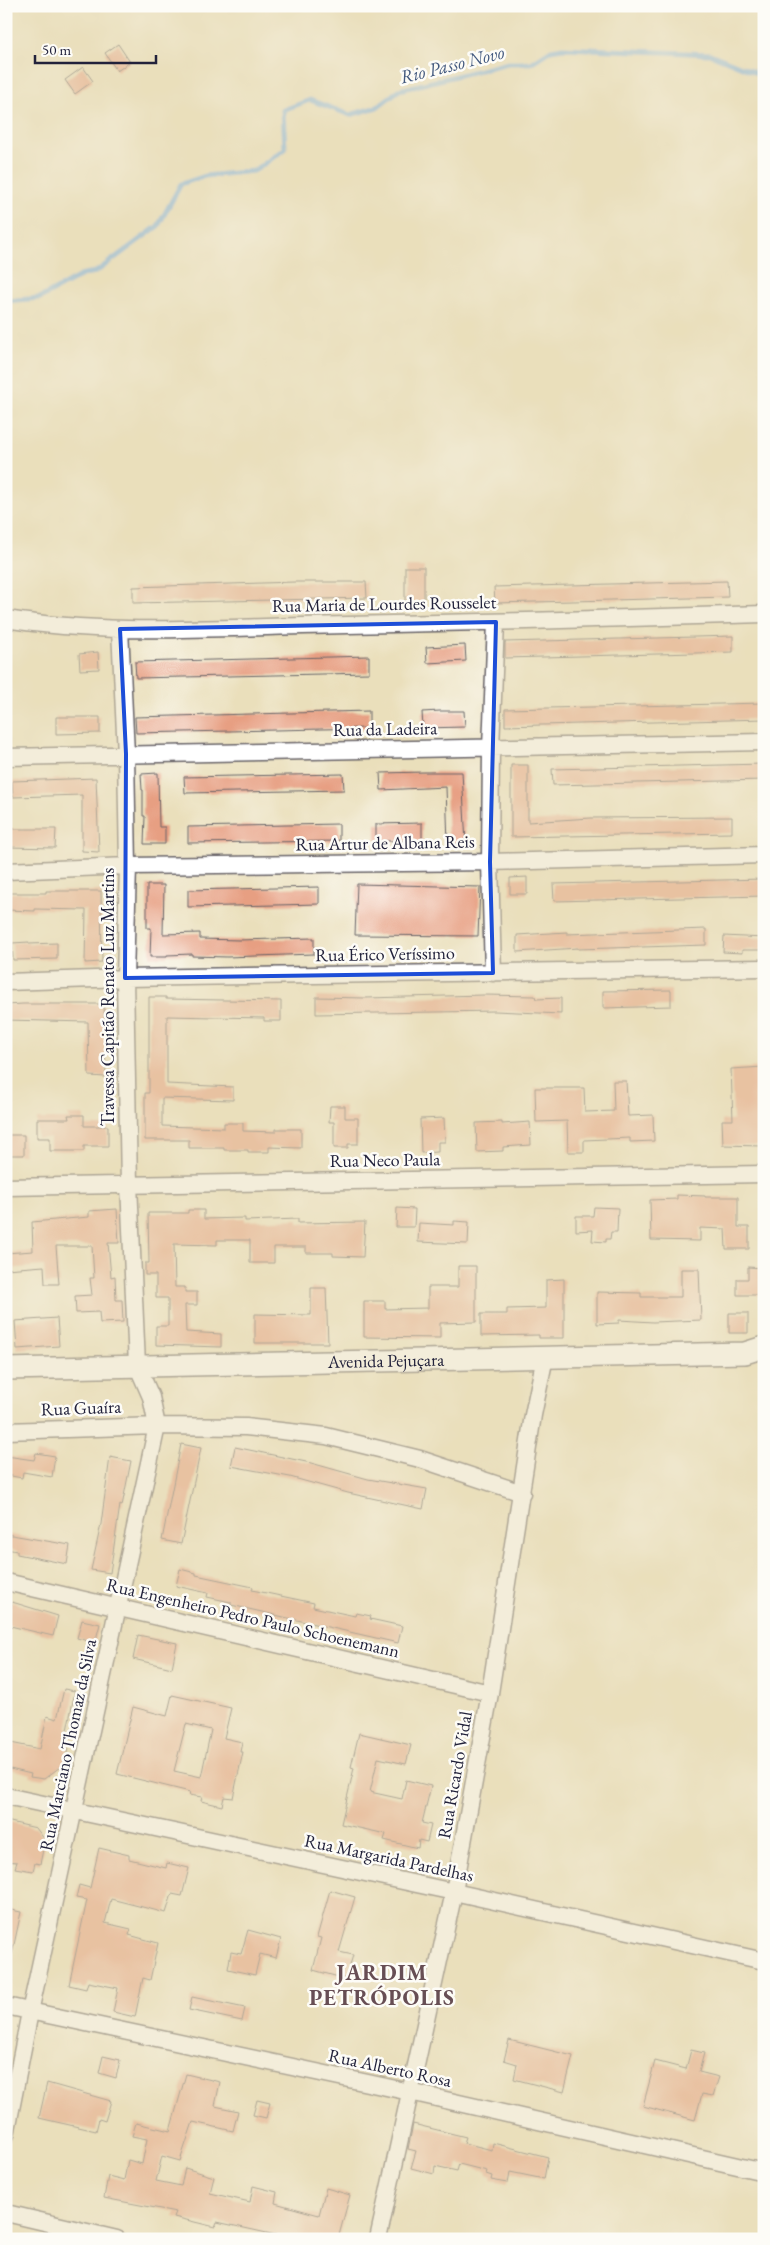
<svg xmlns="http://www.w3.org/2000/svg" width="770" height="2245" viewBox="0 0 770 2245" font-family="'EB Garamond',serif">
	<rect width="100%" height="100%" fill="#fdfcf7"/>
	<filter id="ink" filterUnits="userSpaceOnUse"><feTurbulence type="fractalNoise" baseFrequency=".02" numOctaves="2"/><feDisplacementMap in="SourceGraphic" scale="10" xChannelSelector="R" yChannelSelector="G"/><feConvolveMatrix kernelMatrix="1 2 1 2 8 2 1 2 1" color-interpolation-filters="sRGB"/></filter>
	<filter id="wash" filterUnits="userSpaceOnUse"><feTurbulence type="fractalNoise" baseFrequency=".0096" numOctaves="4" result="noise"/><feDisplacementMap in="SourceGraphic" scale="20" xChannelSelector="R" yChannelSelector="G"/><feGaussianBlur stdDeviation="1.12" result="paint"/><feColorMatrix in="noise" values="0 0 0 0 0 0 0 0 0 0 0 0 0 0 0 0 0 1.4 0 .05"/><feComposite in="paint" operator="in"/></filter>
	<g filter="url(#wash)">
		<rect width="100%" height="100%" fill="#eadfbb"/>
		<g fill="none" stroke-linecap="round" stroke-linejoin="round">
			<!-- stream -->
			<path stroke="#77afe6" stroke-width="5" d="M6,301l34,-3 44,-24 12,-2 62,-46 23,-42 24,-8 49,-5 31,-22 -2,-39 27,-10 40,15 27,-8 22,-17 109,-27h23l20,-13 12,-2 147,6 54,22"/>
		</g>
		<g id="blocks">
			<!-- building -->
			<path fill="#e79f82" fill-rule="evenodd" d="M118,44l12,18 -13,9 -12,-18z
				M83,67l10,14 -18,13 -10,-14z
				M405,567h19v37h-19z
				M727,581l1,16 -233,6 -1,-16z
				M295,582h71l1,16 -234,5v-16z
				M733,636v16l-228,6v-16z
				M465,645l1,16 -39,2 -1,-16z
				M98,652l1,17 -19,1 -1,-16z
				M369,656v17l-233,5 -1,-16z
				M764,703v16l-259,7v-17z
				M369,711v17l-233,5 -1,-16z
				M440,711h24l1,16 -42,1 -1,-16z
				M56,717h44v16l-44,1z
				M764,764v16l-211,5 -1,-16z
				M511,765h17v57l63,-4 141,-1v16l-221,4z
				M425,772h37l4,72h-18l-2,-57 -65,3 -1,-17z
				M158,773l1,54h6v17h-21l1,-28h-2v-26h-1l-1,-16z
				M343,774l1,16 -159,3 -1,-16z
				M96,778l3,74 -17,-1v-56l-69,2 -1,-16z
				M422,823v18h-46v-17z
				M339,824v17l-151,2v-16z
				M7,829h49l-1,19 -48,-1z
				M527,877v17h-17v-16z
				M764,879v17l-210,5 -1,-17z
				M357,884l123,3 -2,49 -123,-1z
				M147,885h17l-1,49 37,-1v6l39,1 75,-2v16l-87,3 -35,-1v-2l-25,1v2h-17l1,-29h-4z
				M319,887v17l-131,3v-17z
				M46,891h55l1,71 -17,1 1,-53 -51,-1v2l-29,-1v-17h40z
				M706,929v16l-128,4v-1l-61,4v-17l50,-3v2z
				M724,936l40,2v12h-22v3l-19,-1z
				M29,942v2l28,-1v16l-44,1 -1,-17z
				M671,990v16l-68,2v-17z
				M484,995l51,1 1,3 25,-1v16l-66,-3 -179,3v-17l50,1z
				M149,997h17v2l115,2v20h-17v-3l-97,-2v68l66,3v13l-71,-2v28l62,2v-5h19v8l33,1v-3h25v19l-32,-1v5h-21v-2h-24v-2h-35v-8h-44v-47h4z
				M23,1004h81l2,73 -17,-1 -1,-54 -82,-2v-15z
				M764,1067v36h-4l1,43 -38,-1 -1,-25h11l-2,-51z
				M613,1081h13l2,35 25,-1 1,26 -24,1v-4l-46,2v12h-16l-1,-31 -31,1 -1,-34h49l1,24 29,-1z
				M330,1106h15v12h13v26h-10v4h-14v-26h-5z
				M68,1115h16v11h24v20h-24v5h-34v-13h-13v-19h32z
				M444,1118l1,24h-7v10l-17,1 -1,-34z
				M502,1122v2l28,-2 1,23 -28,2v4l-26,1 -1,-29z
				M6,1135h18v20h-18z
				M677,1195l28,1v1h33v30h11v22h-23l-1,-20 -25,-1v13l-49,-1 -1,-40 27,-1z
				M594,1207l24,1 -1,24h-6l-1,7h-4v3l-14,-1 1,-11 -17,1v-15h17z
				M397,1208l18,1 -1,18h-18z
				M117,1209l2,34h-11l3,34 4,-1 1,24h6l1,22 -23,1 -1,-11 -23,1 -1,-17 17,-1 -2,-17h4l-2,-32h-36l3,38h-14l-1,-18 -38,3v-16l27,-2 -1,-29 57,-5v-6z
				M188,1210h16v9l41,-1v3l53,-2v4l67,-1 -2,35 -30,-1v-3h-27v-6h-32v16h-24v-23h-33v5l-43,-1 1,43h10v5h12v13h-12l1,27 35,2v13l-65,-2v-19h12v-28h-12v-23h-11v-12h4l-1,-50h40z
				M454,1221l15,1 -1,22 -50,-2 1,-19 35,2z
				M458,1266h18v56l-36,1v15l-76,-1v-36h21v8l43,-1v-21h30z
				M748,1267l15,1 -1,27h-25v-16h11z
				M681,1269h18l2,51 -48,2 -34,-2v3l-22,1v-32l44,1v4h40z
				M564,1279v59h-25v-3l-58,1v-22h26v-5l39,-1v-28z
				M311,1288h15l2,55h-73v-29l56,1z
				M729,1313h19v20h-19z
				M57,1318l2,28 -42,3 -2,-28z
				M181,1444l20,4 -20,96 -19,-4z
				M235,1447l76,16 57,16 59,10 -4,20 -75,-16 -58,-16 -59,-11z
				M36,1453l19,3 -3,21 -29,-5 -1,6 -16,-3v-19l28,4z
				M110,1457l21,4 -9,45 -2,-1 -10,68 -19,-3 10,-46z
				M6,1534l64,11 -3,19 -50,-10v-3l-11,-2z
				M180,1569l16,4v2l57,12 -1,3 62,13 -1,4 42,9 1,-3 15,3 -1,3 32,7 -4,17 -167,-38v-3l-24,-5 1,-4 -32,-7z
				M12,1602l46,14 -5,20 -47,-11z
				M82,1620l18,4 -5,19 -18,-5z
				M138,1635l39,8 -5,25 -39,-9z
				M64,1689l11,2 -11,54 4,4 -4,15 -20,15 -14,-2 1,-3 -25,-6v-26l34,7 7,-33 10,3z
				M172,1695l59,13 -7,30 18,4 -2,10h3l-10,46 -9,-1 -2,9 -21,-5 1,-4 -13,-2 1,-3 -73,-18 16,-67 34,9zM186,1724l25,6 -10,47 -27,-6z
				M359,1733l52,12 -5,19 -28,-6 -8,34 32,7 4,-19 25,6 -9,37 9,2 -4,17 -8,-2 -1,8 -34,-8 2,-6 -45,-10 13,-56 -3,-1z
				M6,1821l30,7 9,12 -5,24 -5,-1 -2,8 -18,-3 2,-6 -11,-1z
				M99,1848l30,7v4l37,9 1,-5 22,5 -7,28 -10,-2 -6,19 -55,-14 -6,24 26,6 -2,6 29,8 -8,37 -7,-2 -8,39 -22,-5 5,-24 -30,-6 -2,7 -17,-4 18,-85 -11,-2 3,-13 11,3z
				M330,1890l25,7 -16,55 14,3 -7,24 -33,-9 8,-32 -4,-1z
				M6,1909l15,3 -9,42h-6z
				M248,1930l33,9 -5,19 -16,-4 -5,21 -27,-6 3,-17 10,2z
				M192,1997l53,11 -3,13 -53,-11z
				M509,2040l64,16 -9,36 -50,-13 3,-15 -13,-4z
				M691,2050l13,3 -5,19 20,5 -6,19 -11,-2 -7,26 -52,-14 12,-45 31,8z
				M103,2056l17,4 -4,18 -17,-5z
				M186,2074l34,8 -5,24 23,5 -5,20 -40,-9 -13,39 -18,-5 -6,25 25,5 4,-18 29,9 -4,16 40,9 3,-16 24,6 -2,11 44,12 7,-27 24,7 -12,44h-44l-77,-17 -2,5 -41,-10 2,-5 -72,-14 4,-22 16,4 4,-20 14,4 5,-25 -15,-3 4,-13 34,8z
				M47,2083l64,18 -6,20 -6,-2 -3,12 -57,-13z
				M257,2100l13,3 -4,15 -13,-3z
				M413,2124l53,13 -2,6 28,7 1,-7 55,14 -4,22 -34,-7 -2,11 -17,-3 1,-4 -6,-2 1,-3 -28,-7 -2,7 -22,-5 -1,8 -23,-6 5,-17 -8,-2z"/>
		</g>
	</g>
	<g filter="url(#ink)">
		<use href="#blocks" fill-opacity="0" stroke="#686468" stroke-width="1"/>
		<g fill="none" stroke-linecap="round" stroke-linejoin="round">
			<defs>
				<path id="minor" d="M6,619c98,16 198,9 297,7 154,-3 307,-7 461,-12
					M6,757l758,-15
					M6,871l122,-5 362,-4 274,-7
					M493,973l-3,-111 1,-114 5,-126
					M6,982l119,-4 639,-10
					M6,1187l758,-13
					M6,1431l151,-5 89,1 80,9 94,23 102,34
					M6,1582l484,111
					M6,1796l448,96 310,69
					M6,2006l404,86 354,80
					M6,2135l24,-123 127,-586 -6,-29 -14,-32 -8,-181 -4,-206 3,-112 -2,-112 -6,-125
					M6,2213l111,26
					M378,2239l76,-347 36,-199 43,-278 12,-58"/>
				<g id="tertiary">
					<path id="s1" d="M6,1369l739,-16 19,-6"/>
				</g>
			</defs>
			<!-- minor casing -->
			<use href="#minor" stroke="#686468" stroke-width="19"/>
			<!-- tertiary casing -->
			<use href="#tertiary" stroke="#686468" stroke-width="24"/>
			<!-- minor -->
			<use href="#minor" stroke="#fff" stroke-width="16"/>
			<!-- tertiary -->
			<use href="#tertiary" stroke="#fff" stroke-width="21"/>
		</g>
	</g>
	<!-- marked area -->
	<path d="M0 0H770V2245H0ZM496,622l-6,240 3,111 -368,5 1,-224 -6,-125z" fill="#eadfbb" fill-opacity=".55" fill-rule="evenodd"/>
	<path fill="none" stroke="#1d4ed8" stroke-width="4" stroke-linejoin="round" d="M496,622l-6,240 3,111 -368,5 1,-224 -6,-125z"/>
	<g text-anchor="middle" stroke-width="5" stroke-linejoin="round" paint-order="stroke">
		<!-- street labels -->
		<g font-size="18" fill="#22223b" stroke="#fdfcf7">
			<text transform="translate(384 604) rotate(-1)" y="6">Rua Maria de Lourdes Rousselet</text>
			<text transform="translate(385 729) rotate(-1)" y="6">Rua da Ladeira</text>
			<text transform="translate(385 843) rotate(-1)" y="6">Rua Artur de Albana Reis</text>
			<text transform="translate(385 954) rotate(-1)" y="6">Rua Érico Veríssimo</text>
			<text transform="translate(108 997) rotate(-90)" y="6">Travessa Capitão Renato Luz Martins</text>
			<text transform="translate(385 1160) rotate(-1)" y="6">Rua Neco Paula</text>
			<text dy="6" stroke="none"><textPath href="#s1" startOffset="380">Avenida Pejuçara</textPath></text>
			<text transform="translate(81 1408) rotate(-2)" y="6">Rua Guaíra</text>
			<text transform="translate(253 1618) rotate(13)" y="6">Rua Engenheiro Pedro Paulo Schoenemann</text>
			<text transform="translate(68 1745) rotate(-78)" y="6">Rua Marciano Thomaz da Silva</text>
			<text transform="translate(455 1775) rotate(-80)" y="6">Rua Ricardo Vidal</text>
			<text transform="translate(389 1858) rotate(12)" y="6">Rua Margarida Pardelhas</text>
			<text transform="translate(390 2068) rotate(12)" y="6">Rua Alberto Rosa</text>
		</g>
		<!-- water labels -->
		<g font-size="19" font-style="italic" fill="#445a7f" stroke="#fdfcf7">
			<text transform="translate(452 64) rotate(-14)" y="7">Rio Passo Novo</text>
		</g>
		<!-- district labels -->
		<g font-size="22" font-weight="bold" letter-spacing="1" fill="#674e54" stroke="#fdfcf7">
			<text x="382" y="1980">JARDIM<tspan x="382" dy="25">PETRÓPOLIS</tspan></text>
		</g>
	</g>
	<!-- margin -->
	<rect width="770" height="2245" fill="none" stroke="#fdfcf7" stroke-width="25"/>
	<!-- scale -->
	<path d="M35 55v8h121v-8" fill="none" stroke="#22223b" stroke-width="2.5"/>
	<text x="42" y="55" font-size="15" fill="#22223b" stroke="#fdfcf7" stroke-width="4" paint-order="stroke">50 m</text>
</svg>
